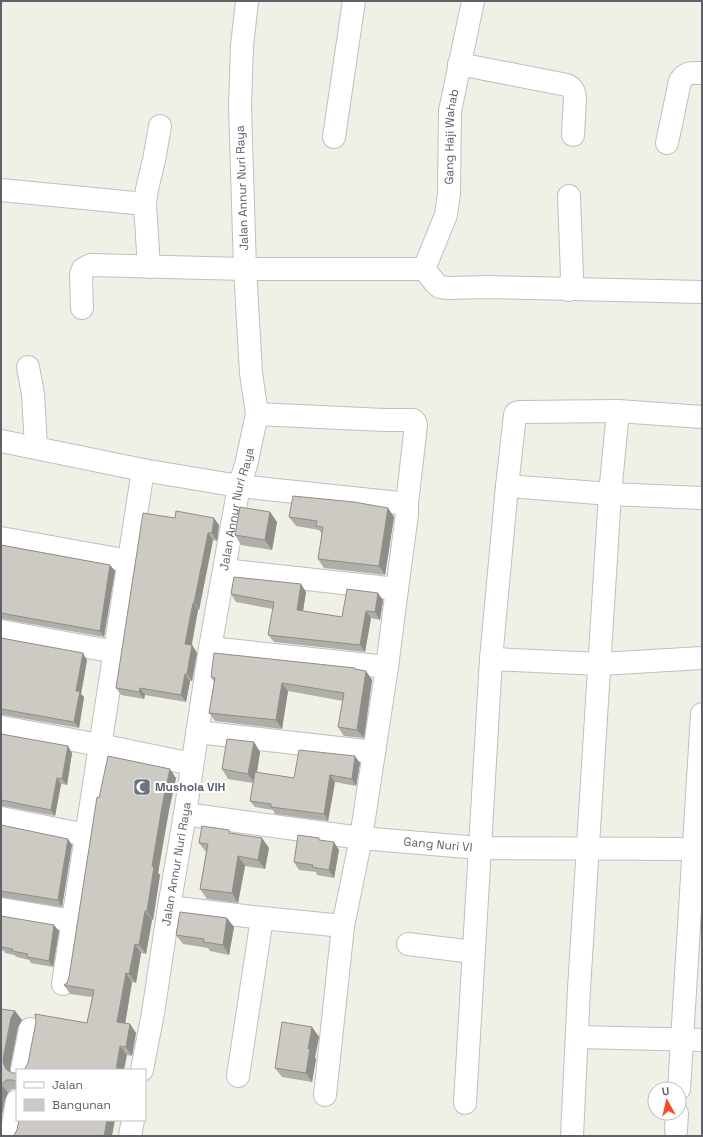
<svg xmlns="http://www.w3.org/2000/svg" width="703" height="1137" viewBox="0 0 703 1137" font-family="'Space Grotesk',sans-serif">
	<rect width="100%" height="100%" fill="#f1f0e6"/>
	<g fill="none" stroke-linecap="round" stroke-linejoin="round">
		<defs>
			<g id="minor">
				<path d="M459,64l108,21c6,3 7,6 8,12l-2,38"/>
				<path d="M334,137l20,-136"/>
				<path d="M667,143l13,-62c7,-10 11,-8 22,-8"/>
				<path d="M1,190l144,14 4,63"/>
				<path d="M569,196l3,80 -3,14"/>
				<path d="M145,204l2,-15 7,-29 6,-34"/>
				<path id="s1" d="M424,269l22,-54 3,-22 1,-82 23,-110"/>
				<path d="M82,308l-1,-34 2,-5 8,-4 154,4h179l12,15 4,3 8,1 38,-1 216,5"/>
				<path d="M28,367l5,27 3,53"/>
				<path d="M257,414l127,6h29l2,2 1,3 -9,78v11l-10,75 -10,78 -26,171 -18,88 -18,169"/>
				<path d="M1,441l142,29 96,16 160,17h8"/>
				<path d="M507,486l8,-71 1,-2 4,-1 98,-1 84,6"/>
				<path d="M1,538l128,23"/>
				<path d="M224,570l173,19"/>
				<path d="M1,631l114,21"/>
				<path d="M210,648l177,19"/>
				<path d="M491,659l109,5 102,-6"/>
				<path d="M1,727l99,18 92,19"/>
				<path d="M197,732l177,20"/>
				<path id="s2" d="M185,814l176,24 118,10 223,1"/>
				<path d="M1,818l85,17"/>
				<path d="M169,907l93,11 81,8"/>
				<path d="M1,909l72,12"/>
				<path d="M408,944l65,8"/>
				<path d="M63,984l80,-514"/>
				<path d="M577,1037l125,3"/>
				<path d="M22,1070l8,-41"/>
				<path id="s3" d="M142,1070l11,-57 16,-106 16,-93 25,-166 29,-162 7,-21 11,-51 -6,-41 -6,-104 -5,-163 2,-60 5,-45"/>
				<path d="M238,1076l24,-158"/>
				<path d="M679,1089l23,-375"/>
				<path d="M465,1103l26,-444 16,-173 103,8 92,4"/>
				<path d="M676,1131l1,-18"/>
				<path d="M11,1136l6,-35"/>
				<path d="M130,1136l3,-16"/>
				<path d="M572,1136l7,-147 31,-495 8,-83"/>
			</g>
		</defs>
		<!-- minor casing -->
		<use href="#minor" stroke="#bebfc6" stroke-width="24"/>
		<!-- minor -->
		<use href="#minor" stroke="#fff" stroke-width="22"/>
	</g>
	<!-- wall -->
	<path fill="#afaea8" d="M388,508l6,9 -9,58 -61,-7 -6,-9 4,-25 -3,-4 -23,-4 -7,-9z
		M270,512l7,10 -5,28 -31,-5 -6,-10z
		M175,518l44,7 -2,16 -4,-1 -14,70h-1l-6,35 5,8 -5,28h-2l-4,21 -41,-7 -1,4 -23,-4 -5,-7z
		M1,545l109,20 5,6 -11,66 -101,-18h-2z
		M306,592l-3,19 39,6 41,-17 -3,20 -9,-2 -6,34 -91,-10 -6,-7 5,-26 -37,-7 -5,-8z
		M1,638l86,22 -6,34 3,3 -5,31 -76,-13h-2z
		M356,670l10,1 6,9 -8,58 -20,-2 -6,-9 5,-26 -55,-10 -6,38 -67,-8 -6,-8 5,-31 -3,-5z
		M1,734l71,19 -5,32 -6,-1 -6,32 -52,-10h-2z
		M254,742l6,10 -3,21 37,5 66,-15 -4,23 -21,-4 -7,39 -53,-7 -2,-4 -18,-3 -5,-6 3,-18 -25,-4 -6,-10z
		M176,778l-7,32 -11,63 2,2 -7,45h-1l-6,34 -5,-1 -5,30 -4,-1 -7,41 5,1 6,9 -4,23 -5,-1 -40,-32 5,-26 -22,-3 -6,-9 3,-2 2,-6 30,-179z
		M1,825l71,20 -10,62 -61,-10z
		M320,840l19,10 -5,28 -17,-3 -1,-3 -17,-2 -5,-8z
		M199,843l70,5 -4,21 -20,-3 -7,37 -31,-4 -7,-10 6,-37z
		M1,916l58,15 -6,36 -22,-4 -2,-3 -12,-3 -3,-2 -9,-2 -1,-2 -3,-1z
		M234,927l-5,28 -19,-4 -2,-3 -25,-4 -7,-9z
		M1,1009l14,2 7,9 -4,7 -8,41v4l3,1h4v16h-5l-4,4 -3,6 -4,21z
		M312,1027l7,10 -4,20 1,2 -4,23 -30,-5 -7,-9z"/>
	<!-- shaded-wall -->
	<path fill="#8f8d88" d="M388,508l6,9 -9,58 -6,-9z
		M270,512l7,10 -5,28 -7,-10z
		M214,518l5,7 -2,16 -5,-8z
		M208,533l5,7 -14,70 -5,-7z
		M110,565l5,6 -11,66 -4,-6z
		M301,584l5,8 -4,25 -5,-7z
		M378,593l5,7 -3,20 -5,-8z
		M193,603l5,7 -8,42 -5,-8z
		M366,611l5,7 -6,34 -5,-7z
		M192,645l5,8 -5,28 -5,-7z
		M83,653l4,7 -6,34 3,3 -5,31 -5,-6 2,-31z
		M366,671l6,9 -8,58 -7,-8z
		M185,674l5,7 -4,21 -5,-7z
		M282,683l6,8 -6,38 -6,-9z
		M140,688l5,7 -1,4 -5,-7z
		M254,742l6,10 -5,31 -7,-9z
		M68,746l4,7 -5,32 -5,-6z
		M355,756l5,7 -4,23 -4,-7z
		M170,769l6,9 -7,32 -11,63 2,2 -7,45 -6,-9 5,-45 11,-65z
		M330,775l5,7 -7,39 -4,-7z
		M57,778l4,6 -6,32 -4,-6z
		M262,838l7,10 -4,21 -7,-9z
		M68,839l4,6 -10,62 -4,-7z
		M334,842l5,8 -5,28 -5,-8z
		M238,856l7,10 -7,37 -6,-10z
		M145,911l7,9 -6,34 -7,-9z
		M227,918l7,9 -5,28 -6,-10z
		M54,925l5,6 -6,36 -4,-6z
		M135,944l6,9 -5,30 -7,-9z
		M126,973l6,9 -8,49 -7,-9z
		M15,1011l7,9 -4,7 -8,41v6l-6,-9 -1,-6 8,-41z
		M130,1024l6,9 -4,23 -6,-9z
		M312,1027l7,10 -4,20 1,2 -4,23 -6,-9 2,-24z
		M120,1046l7,9 -3,15h-8z
		M1,1084l7,9 -3,6 -4,21z
		M107,1120h8l-3,16h-8z"/>
	<!-- building -->
	<path fill="#cccac3" stroke="#8f8d88" d="M293,496l61,6 34,6 -9,58 -61,-7 5,-32 -7,-1 1,-5 -28,-4z
		M240,507l30,5 -5,28 -30,-5z
		M176,511l38,7 -2,15h-4l-14,70h-1l-8,41 7,1 -5,29h-2l-4,21 -41,-7 -1,4 -23,-4 27,-175 32,5z
		M1,545l109,20 -10,66 -99,-18z
		M234,577l67,7 -4,26 45,7 5,-28 31,4 -3,19 -9,-1 -6,34 -92,-10 6,-33 -43,-8z
		M1,638l82,15 -7,38h4l-6,31 -73,-13z
		M214,653l141,15v1l11,2 -9,59 -19,-3 6,-34 -62,-10 -6,37 -67,-7 6,-35 -4,-1z
		M1,734l67,12 -6,33 -5,-1 -6,32 -50,-10z
		M227,739l27,3 -6,32 -26,-5z
		M299,750l56,6 -3,23 -22,-4 -6,39 -53,-7v-3l-21,-3 5,-29 39,6z
		M108,756l62,13 -7,32 -11,65 2,1 -7,44h-2l-6,34 -4,-1 -6,30 -3,-1 -9,49 13,2 -4,23 -6,-1 -4,24h-92l4,-7 8,-41 -1,-8 52,9 7,-33 -30,-5 3,-2 2,-6 28,-180 2,1z
		M1,825l67,14 -10,61 -57,-9z
		M202,826l27,4v3l33,5 -4,22 -20,-4 -6,37 -32,-4 8,-45 -9,-1z
		M298,835l21,3v2l15,2 -5,28 -17,-3 1,-2 -19,-3z
		M180,912l47,6 -4,27 -19,-3v-3l-28,-4z
		M1,916l53,9 -5,36 -22,-4 1,-3 -16,-3 1,-2 -12,-2z
		M1,1009l14,2 -4,7 -8,41 1,6 3,5 6,3h4v9l-4,-2h-7l-5,5z
		M282,1022l30,5 -4,22h2l-4,24 -31,-5z
		M19,1120h88l-3,16h-91l1,-1 3,-5z"/>
	<!-- icons -->
	<defs>
		<symbol id="mosque-square" viewBox="-11 -11 22 22"><rect x="-9" y="-9" width="18" height="18" rx="4" fill="#6b7280" stroke="#fff"/><path d="M3.5-4.9A6 6 0 1 0 3.5 4.9A5 5 0 1 1 3.5-4.9Z" fill="#fff"/></symbol>
	</defs>
	<g fill-rule="evenodd">
		<use href="#mosque-square" x="132" y="777" width="20" height="20"/>
	</g>
	<g text-anchor="middle" stroke-width="4" stroke-linejoin="round" paint-order="stroke">
		<!-- street labels -->
		<g font-size="12" fill="#5e6168" stroke="#fff">
			<text dy="4" stroke="none"><textPath href="#s1" startOffset="137">Gang Haji Wahab</textPath></text>
			<text transform="translate(242 188) rotate(-92)" y="4">Jalan Annur Nuri Raya</text>
			<text dy="4" stroke="none"><textPath href="#s3" startOffset="569">Jalan Annur Nuri Raya</textPath></text>
			<text dy="4" stroke="none"><textPath href="#s2" startOffset="255">Gang Nuri VI</textPath></text>
			<text dy="4" stroke="none"><textPath href="#s3" startOffset="209">Jalan Annur Nuri Raya</textPath></text>
		</g>
		<!-- worship labels -->
		<g font-size="12" font-weight="bold" fill="#5b616d" stroke="#fff" text-anchor="start">
			<text x="155" y="791">Mushola VIH</text>
		</g>
	</g>
	<!-- border -->
	<rect width="703" height="1137" fill="none" stroke="#5e6168" stroke-width="4"/>
	<!-- legend -->
	<rect x="16" y="1069" width="130" height="52" fill="#ffffff" stroke="#bfc0c3"/>
	<rect x="24" y="1082" width="20" height="6" fill="#ffffff" stroke="#bfc0c3"/>
	<text x="52" y="1089" font-size="12" fill="#5e6168">Jalan</text>
	<rect x="24" y="1099" width="20" height="12" fill="#cccac3" stroke="#bfc0c3"/>
	<text x="52" y="1109" font-size="12" fill="#5e6168">Bangunan</text>
	<!-- north arrow -->
	<g transform="translate(667 1101) rotate(352)"><circle r="19" fill="#ffffff" stroke="#bfc0c3"/>
	<path d="M0-3L7 15L0 10L-7 15Z" fill="#f54d28"/>
	<text y="-6" font-size="11" font-weight="bold" text-anchor="middle" fill="#5e6168">U</text>
	</g>
</svg>
